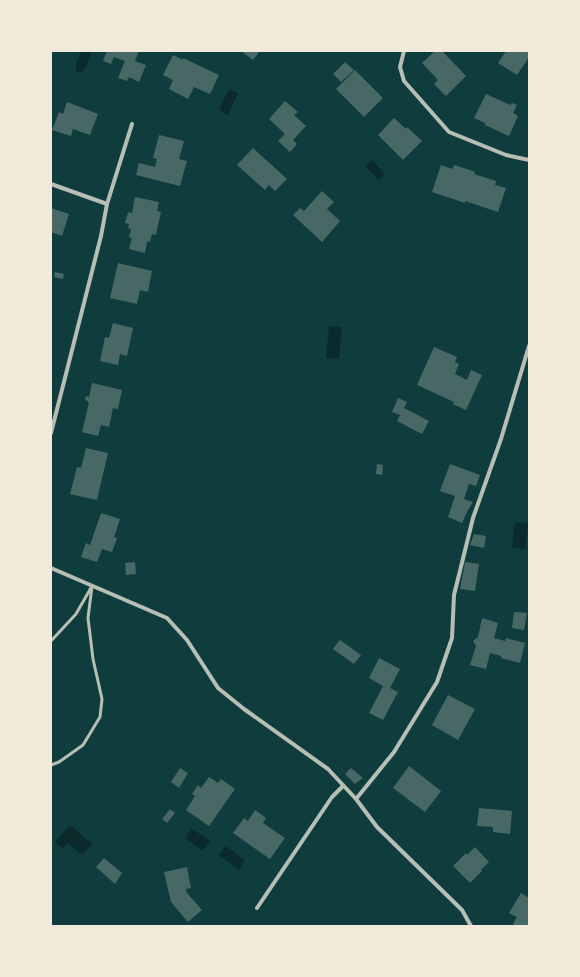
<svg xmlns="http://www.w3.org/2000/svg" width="580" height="977" viewBox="0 0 580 977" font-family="'Roboto Condensed',sans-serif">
	<rect width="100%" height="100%" fill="#0f3d3e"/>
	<!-- water -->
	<path fill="#0a2a2b" d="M81,51h7l3,2c-3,7 -4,19 -13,20 -5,-5 0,-15 3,-22z
		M229,89l9,4 -10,22 -9,-5z
		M372,160l13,14 -7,6 -13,-14z
		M329,326l13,1 -3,32 -13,-1z
		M515,522l13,1 -3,26 -13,-1z
		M70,825l22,19 -10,11 -14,-12 -5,6 -8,-7z
		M191,828l19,13 -7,10 -18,-13z
		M226,846l19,14 -6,10 -20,-15z"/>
	<!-- building -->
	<path fill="#486865" d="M107,51h32l-4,10 11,4 -7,17 -10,-5 -2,4 -9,-3 7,-17 -11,-4 -3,7 -8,-3z
		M241,51h19l-7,9z
		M435,51h7l24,25 -20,20 -12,-12 4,-4 -16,-17z
		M506,51h20l3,2v4l-12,18 -19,-12z
		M173,55l10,5v-2l36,17 -9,19 -16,-7 -6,12 -19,-10 4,-9 -10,-5z
		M345,62l9,8 -13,12 -8,-8z
		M355,70l28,28 -19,19 -28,-28z
		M486,94l24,11 2,-2 5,2 -4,8 5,3 -9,20 -24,-11v-2l-11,-5z
		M285,101l13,11 -4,3 12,11 -13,14 4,4 -7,8 -12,-11 7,-7 -16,-15z
		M67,102l31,12 -8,21 -17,-6 -2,7 -19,-6 7,-18 4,2z
		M394,118l12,11 1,-2 15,14 -19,19 -25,-25z
		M159,135l25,6 -5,18 8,2 -7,25 -44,-11 3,-12 16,4 2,-8 -4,-1z
		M253,148l34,31 -12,12 -6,-6 -4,5 -28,-25z
		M441,165l11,4 2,-4 13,4 8,3 -1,2 22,7 -1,4 11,3 -8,24 -33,-11v2l-33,-11z
		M322,191l12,11 -7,7 13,12 -18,21 -29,-27 7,-7 4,3z
		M135,197l24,5 -2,9 4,1 -5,23 -4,-1 -2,8 -3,-1 -2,12 -16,-4 3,-11 -3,-1 2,-8 -3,-1 1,-4 -4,-1 3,-11 4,1z
		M51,208l18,6 -7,22 -11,-4z
		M118,263l34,8 -4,21 -8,-2 -3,14 -27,-6z
		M55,272l9,2 -1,5 -9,-2z
		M113,323l20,5 -6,28 -7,-2 -2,11 -18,-4 5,-24 4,1z
		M434,347l23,10 -2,5 4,2 -4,10 12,6 4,-10 11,5 -16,35 -13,-6 1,-2 -37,-17z
		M92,383l30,7 -4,19 -5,-1 -4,19 -8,-2 -3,11 -16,-4 7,-29h-1v-2l-3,-1 1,-4 3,1z
		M398,398l9,4 -3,6 25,13 -7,13 -25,-13 3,-6 -8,-3z
		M86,448l22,5 -11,47 -27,-6 7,-27 4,1z
		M377,464l6,1 -1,10 -6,-1z
		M450,464l30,11 -4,11 -7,-2 -5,15 9,3 -6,10 -5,11 -14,-6 7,-21 -15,-5z
		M101,513l19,6 -6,18 3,1 -5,14 -10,-3 -5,13 -16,-5 5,-14 4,2z
		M474,534l12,2 -2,12 -14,-3z
		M135,562l1,12 -10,1 -1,-12z
		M465,562l14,2 -4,27 -15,-2z
		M514,612l13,1 -3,17 -12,-2z
		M482,618l16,5 -4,15 11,3 1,-3 19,5 -5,20 -19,-5v-2l-11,-3 -4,16 -16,-4 6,-19 -3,-5 5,-4z
		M340,640l21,15 -7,9 -21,-15z
		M379,658l21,11 -10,19 8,4 -15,28 -14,-7 14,-27 -14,-8z
		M448,695l27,14 -17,31 -26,-15z
		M409,766l32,25 -16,21 -32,-24z
		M180,768l8,5 -9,15 -8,-6z
		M351,768l12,10 -8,6 -10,-10z
		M209,777l9,6 3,-4 14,10 -26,37 -23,-16 9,-14 -3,-2 6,-9 3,3z
		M479,808l33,3 -2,23 -17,-2v-5l-16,-1z
		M170,809l5,4 -8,10 -5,-4z
		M255,810l11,8 -3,5 22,15 -15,21 -37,-26 11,-15 4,3z
		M475,847l14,15 -8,8 1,1 -12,12 -17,-17 13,-13 1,2z
		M104,858l18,15 -7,11 -19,-17z
		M187,867l4,21 -5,1 1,4 15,17 -14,12 -17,-20 -7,-30z
		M521,893l8,5v28h-13l-3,-2 4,-7 -8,-4z"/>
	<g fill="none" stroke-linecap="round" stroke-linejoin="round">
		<!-- service -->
		<path stroke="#b8beb3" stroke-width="3" d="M51,641l25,-27 16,-28 -4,32 5,41 9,40 -2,18 -17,28 -24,17 -8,3"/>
		<!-- minor -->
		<path stroke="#b8beb3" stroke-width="4" d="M404,51l-4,16 4,14 45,51 57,23 23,5
			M51,184l56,20 -6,32 -50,197
			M107,204l25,-80
			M51,568l116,50 20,22 31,48 26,21 84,60 28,30 21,28 85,83 9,16
			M356,799l38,-47 43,-70 15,-44 2,-43 19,-77 28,-79 28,-93
			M257,908l75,-111 11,-11"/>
	</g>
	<!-- border -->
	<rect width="580" height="977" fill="none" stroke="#f1e9da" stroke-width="104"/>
</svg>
